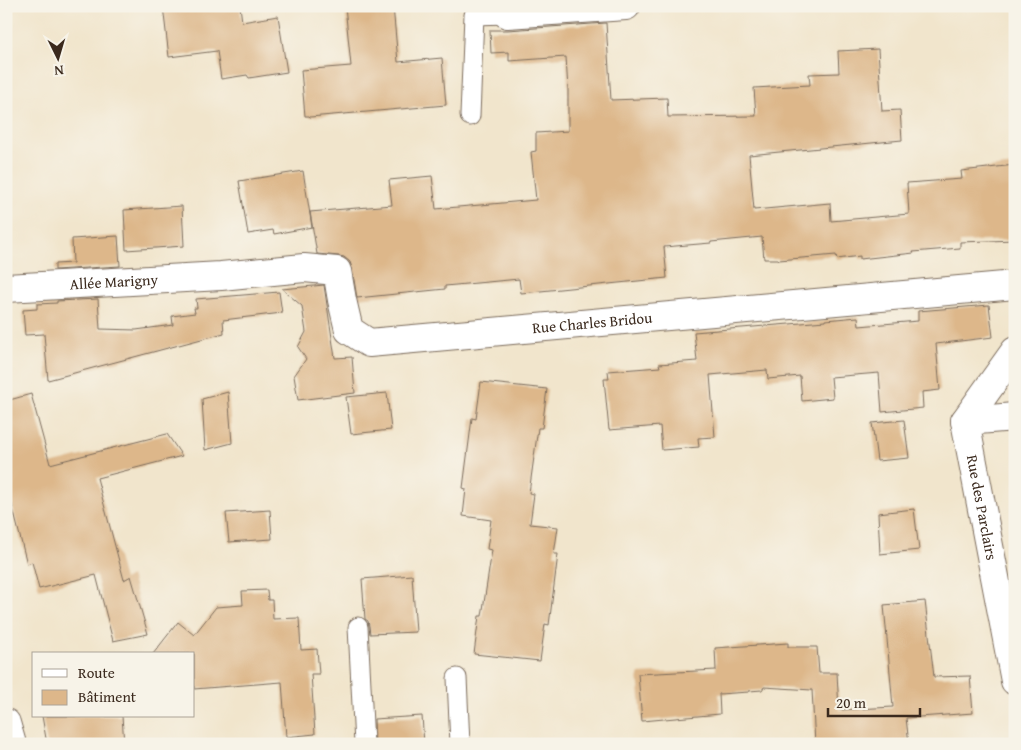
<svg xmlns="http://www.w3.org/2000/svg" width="1021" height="750" viewBox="0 0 1021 750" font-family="'Gentium Book Plus',serif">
	<rect width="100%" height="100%" fill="#f7f3e8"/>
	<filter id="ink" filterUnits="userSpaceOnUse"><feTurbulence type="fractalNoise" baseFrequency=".02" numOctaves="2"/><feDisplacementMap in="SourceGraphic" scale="10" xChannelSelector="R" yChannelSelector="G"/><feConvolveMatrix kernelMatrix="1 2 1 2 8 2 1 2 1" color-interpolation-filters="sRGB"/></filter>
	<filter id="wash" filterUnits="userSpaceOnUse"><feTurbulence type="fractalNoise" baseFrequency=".0096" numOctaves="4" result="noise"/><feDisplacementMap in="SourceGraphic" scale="20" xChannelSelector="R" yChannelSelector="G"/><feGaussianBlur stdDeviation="1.12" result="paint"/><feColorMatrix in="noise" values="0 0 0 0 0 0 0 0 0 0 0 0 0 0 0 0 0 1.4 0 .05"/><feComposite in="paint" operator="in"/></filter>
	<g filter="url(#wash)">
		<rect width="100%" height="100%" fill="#f1e5cc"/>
		<g id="blocks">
			<!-- building -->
			<path fill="#ddb78a" d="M163,6h77l2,16 36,-6 9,56 -38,6 -2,-3 -26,4 -4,-28 -48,6z
				M345,6h48l5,56 44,-4 4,47 -136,12 -1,-1h-4l-4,-46 50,-4z
				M606,23l5,77 56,-2 1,19 88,-1 -2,-28 56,-3 -1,-11 30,-1 -1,-22 40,-2 4,62 18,-1 2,30 -153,15 5,55 76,-7 1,18 78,-7 -2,-31 55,-4 -1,-8 54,-6v75l-55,2v6l-47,4 1,1 -54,6v-3l-23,3 -1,-4 -57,5 -1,-1h-14l-2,-22 -51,5v1l-47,4 3,31 -146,15 -2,-14 -74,7v3l-88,9 -5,-30 -2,-6 -6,-5 -5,-1 -22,-2 -7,-42 82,-7 -3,-25 43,-4 4,33 100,-9 -5,-48 5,-1v-18l32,-2v-41l-2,-33 -57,4v-9l-18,1 -1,-23h18z
				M303,171l9,56 -38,7 -1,-4 -25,4 -9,-53z
				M182,206l2,40 -58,4 -2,-40z
				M118,236l2,30 -65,4v-6l18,-1 -1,-24z
				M324,285l11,73 17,-1 3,36 -57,7 -4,-24 12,-17 -8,-12 8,-15 -4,-26 -20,-17z
				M279,292l3,21 -59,7 1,13 -176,47 -4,-46 -19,1 -2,-25 14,-1v-5l20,-1v-2l41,-2 2,30 36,1 37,-5 -1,-9 23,-3 -1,-5h3l-1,-9z
				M989,305l4,32 -57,7 4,46 -18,2 1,16 -41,4 -3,-39 -48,4 2,21 -31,3 -2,-25 -32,3 -1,-9 -57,5 5,62 -17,1 1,9 -37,3 -2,-24 -51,4 -5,-51h5l-1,-8 52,-4 -1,-3 38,-3 -3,-29 131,-11v-1l33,-3 1,9 59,-5v-10z
				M481,382l66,7 -5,39h-4l-9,65 5,1 -4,30 28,3 -4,27h4l-9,71 -4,-1 -5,37 -66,-7 5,-38h3l10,-66 -5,-1 4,-29 -28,-4 3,-27 -3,-1 9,-70 4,1z
				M228,392l4,51 -27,7 -3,-51z
				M387,393l4,37 -40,4 -5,-37z
				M31,394l19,70 117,-30 15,22 -85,22 27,102 7,-4 17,58 -35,7 -17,-66 -57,14 -7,-27 -5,2 -16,-63 -5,1v-101z
				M904,420l5,38 -32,3 -5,-38z
				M914,509l5,41 -39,4 -2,-41z
				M270,510l2,29 -43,3 -3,-29z
				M412,575l4,57 -46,2 -1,-8 -1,-5 -3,-2 -3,-40z
				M267,590l1,10h4l1,19 26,-1 2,32 16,-1 2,25h-8l4,60 -29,3 -4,-55 -88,7v-35h-41l25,-32 16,13 22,-28 27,-2 -1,-14z
				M925,601l9,76 36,-1 3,37 -67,5 3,26h-94l-3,-54 -48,-3 -2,3 -13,1v1l-30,2 1,20 -78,7 -4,-47 78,-4 -1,-22 73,-5v4h29l2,26h18l2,37 54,-3 -9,-102z
				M42,716h80l2,28h-27v-2l-16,2h-34z
				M422,716l2,28h-49l-1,-25z"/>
		</g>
	</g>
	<g filter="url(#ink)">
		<use href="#blocks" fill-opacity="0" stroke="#7b6b5b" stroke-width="1"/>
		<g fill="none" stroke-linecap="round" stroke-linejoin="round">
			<defs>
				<path id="service" d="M470,116l4,-101 33,-1
					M358,627l6,117
					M457,678l3,66"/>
				<g id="minor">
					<path d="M507,14l119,-8"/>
					<path id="s1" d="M6,288l215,-12 83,-8 33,3 5,29 7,30 20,13 646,-58"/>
					<path id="s2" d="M1015,351l-50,70 50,260"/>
					<path d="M965,421l50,-4"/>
					<path d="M6,723l6,21"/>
				</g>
			</defs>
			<!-- service casing -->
			<use href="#service" stroke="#7b6b5b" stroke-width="21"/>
			<!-- minor casing -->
			<use href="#minor" stroke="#7b6b5b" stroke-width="30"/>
			<!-- service -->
			<use href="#service" stroke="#fff" stroke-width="19"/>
			<!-- minor -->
			<use href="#minor" stroke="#fff" stroke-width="28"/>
		</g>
	</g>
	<g text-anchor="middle" stroke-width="4.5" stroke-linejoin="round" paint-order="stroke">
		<!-- street labels -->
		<g font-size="15" fill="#3b2a1e" stroke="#f7f3e8">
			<text dy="5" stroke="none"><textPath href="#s1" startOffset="108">Allée Marigny</textPath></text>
			<text dy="5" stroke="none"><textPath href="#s1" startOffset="640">Rue Charles Bridou</textPath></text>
			<text dy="5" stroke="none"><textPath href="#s2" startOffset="174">Rue des Parclairs</textPath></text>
		</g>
	</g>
	<!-- margin -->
	<rect width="1021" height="750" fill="none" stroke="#f7f3e8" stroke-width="25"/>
	<!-- legend -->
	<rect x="32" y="652" width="162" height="65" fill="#f7f3e8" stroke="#aca397"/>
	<rect x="42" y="669" width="25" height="8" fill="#ffffff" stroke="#aca397"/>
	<text x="78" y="678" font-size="15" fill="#3b2a1e">Route</text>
	<rect x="42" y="690" width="25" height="15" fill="#ddb78a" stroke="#aca397"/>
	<text x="78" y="702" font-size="15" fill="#3b2a1e">Bâtiment</text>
	<!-- north arrow -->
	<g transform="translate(58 58) rotate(175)" stroke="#f7f3e8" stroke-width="4" paint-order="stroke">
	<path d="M0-4L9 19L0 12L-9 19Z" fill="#3b2a1e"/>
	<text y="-8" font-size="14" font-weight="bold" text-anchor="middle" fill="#3b2a1e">N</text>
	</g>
	<!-- scale -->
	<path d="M828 708v8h92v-8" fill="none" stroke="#3b2a1e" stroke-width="2.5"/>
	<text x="836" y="708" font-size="15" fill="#3b2a1e" stroke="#f7f3e8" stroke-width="4" paint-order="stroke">20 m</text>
</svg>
